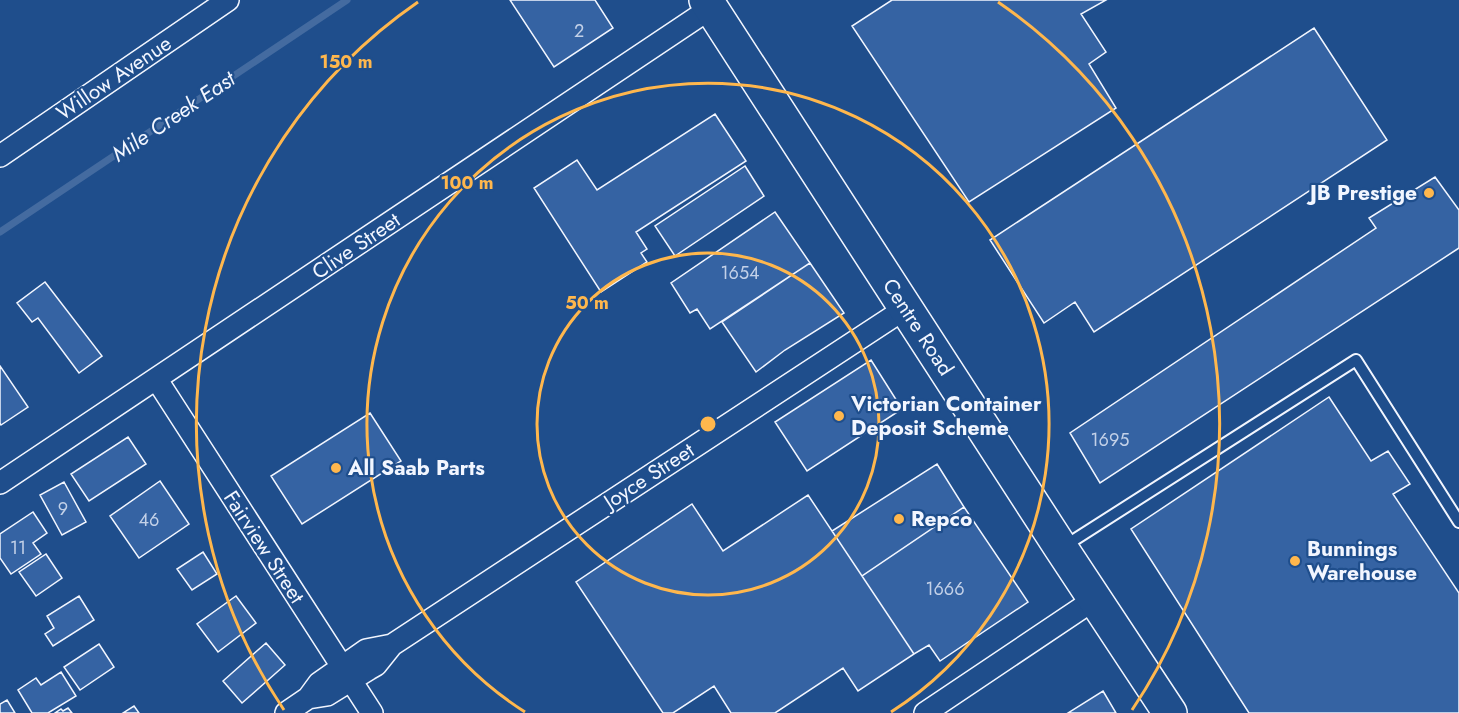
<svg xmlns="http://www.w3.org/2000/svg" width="1459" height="713" viewBox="0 0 1459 713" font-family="Jost,sans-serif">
	<rect width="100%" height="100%" fill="#1f4e8c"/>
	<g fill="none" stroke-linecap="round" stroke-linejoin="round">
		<!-- stream -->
		<path stroke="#446ba0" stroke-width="7" d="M0,232l347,-232"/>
	</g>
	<!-- building -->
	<path fill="#3563a3" stroke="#f2f6ff" stroke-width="1.5" d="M510,0h85l18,28 -59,39z
		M892,0h214l-25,14 25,38 -17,12 27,44 -147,94 -117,-176z
		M1314,28l73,112 -293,192 -19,-30 -31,21 -54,-83z
		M715,114l31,47 -110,71 11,17 -6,4 6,9 -46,30 -67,-104 43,-28 20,30z
		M745,166l19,30 -89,60 -20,-30z
		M1435,177l24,33v38l-359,235 -30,-50 306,-205 -7,-10z
		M775,212l35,51 -100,66 -13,-20 -7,4 -19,-30z
		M810,263l34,50 -59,37 -29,22 -34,-50z
		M45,282l57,74 -23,17 -41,-55 -6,4 -15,-19z
		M871,360l31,49 -95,62 -32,-49z
		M0,366l28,41 -27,18 -1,-2z
		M1329,397l42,64 17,-10 22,33 -17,10 66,99v120h-210l-118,-184z
		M370,413l31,48 -99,63 -31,-48z
		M128,437l18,27 -57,37 -18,-27z
		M937,464l27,43 -102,69 -30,-45z
		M160,481l29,43 -50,34 -29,-42z
		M64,482l22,40 -24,13 -22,-40z
		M808,495l106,159 -56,37 -15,-23 -68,45h-44l-17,-27 -41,27h-10l-87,-131 116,-78 31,47z
		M964,507l64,95 -88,59 -11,-16 -15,9 -52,-78z
		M33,512l14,21 -14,10 8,11 -30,20 -11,-16v-24z
		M203,552l14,22 -25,16 -15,-21z
		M46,554l16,24 -26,18 -17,-24z
		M79,596l15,24 -41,26 -8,-12 9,-6 -7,-12z
		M236,596l20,27 -38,29 -21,-28z
		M266,643l19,22 -43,38 -19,-22z
		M99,644l15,23 -34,23 -16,-23z
		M61,672l15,24 -28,17h-16l-14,-23 18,-12 5,7z
		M1103,691l13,22h-48z
		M7,700l8,13h-15v-9z
		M134,706l5,7h-16z
		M68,708l4,5h-17l6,-4 2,2z"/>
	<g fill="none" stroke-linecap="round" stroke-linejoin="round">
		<defs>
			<path id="lane" d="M1063,547l293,-187 103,162"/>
			<path id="street" d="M0,156l228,-156
				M157,380l215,333
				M0,483l711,-475
				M308,698l19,-3 42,-26 7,-4 16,-20 514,-337
				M286,713l22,-15 11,-15 47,-33 26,-5
				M925,713l170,-114"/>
			<path id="primary" d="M706,0l355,548 109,165"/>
		</defs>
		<!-- lane casing -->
		<use href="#lane" stroke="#f2f6ff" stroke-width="14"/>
		<!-- street casing -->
		<use href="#street" stroke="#f2f6ff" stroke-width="24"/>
		<!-- primary casing -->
		<use href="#primary" stroke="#f2f6ff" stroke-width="36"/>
		<!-- lane -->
		<use href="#lane" stroke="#1f4e8c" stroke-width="10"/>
		<!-- street -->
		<use href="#street" stroke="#1f4e8c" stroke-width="21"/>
		<!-- primary -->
		<use href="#primary" stroke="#1f4e8c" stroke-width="33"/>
	</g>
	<!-- distance rings -->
	<g fill="none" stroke="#ffb74d" stroke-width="3">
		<circle cx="708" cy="424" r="171"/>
		<path d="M525 712A341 341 0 1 1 891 712"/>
		<path d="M284 710A512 512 0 0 1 418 2M998 2A512 512 0 0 1 1132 710"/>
	</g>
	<!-- markers -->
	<g fill="#ffb74d" stroke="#1f4e8c" stroke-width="2">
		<circle cx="1429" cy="193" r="6"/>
		<circle cx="839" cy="416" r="6"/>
		<circle cx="336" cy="468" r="6"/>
		<circle cx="899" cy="519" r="6"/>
		<circle cx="1295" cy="561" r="6"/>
	</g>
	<g text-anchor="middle" stroke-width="4.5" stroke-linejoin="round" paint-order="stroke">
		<!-- number labels -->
		<g font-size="18" fill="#c3d1e8">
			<text x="579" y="37">2</text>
			<text x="740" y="279">1654</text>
			<text x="1110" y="446">1695</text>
			<text x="63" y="515">9</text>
			<text x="149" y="526">46</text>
			<text x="18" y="554">11</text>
			<text x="945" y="595">1666</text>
		</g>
		<!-- street labels -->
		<g font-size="21" fill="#f2f6ff" stroke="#1f4e8c">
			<text transform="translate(114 78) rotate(-34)" y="7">Willow Avenue</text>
			<text transform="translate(356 246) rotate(-34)" y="7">Clive Street</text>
			<text transform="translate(918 327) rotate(57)" y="7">Centre Road</text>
			<text transform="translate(649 476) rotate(-33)" y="7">Joyce Street</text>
			<text transform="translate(264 547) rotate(57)" y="7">Fairview Street</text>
		</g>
		<!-- poi labels -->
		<g font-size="21" font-weight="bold" fill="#f2f6ff" stroke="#1f4e8c" text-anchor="start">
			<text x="1417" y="200" text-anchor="end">JB Prestige</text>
			<text x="851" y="411">Victorian Container<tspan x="851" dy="24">Deposit Scheme</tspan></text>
			<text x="348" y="475">All Saab Parts</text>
			<text x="911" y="526">Repco</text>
			<text x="1307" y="556">Bunnings<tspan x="1307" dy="24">Warehouse</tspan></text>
		</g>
		<!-- water labels -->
		<g font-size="22" font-style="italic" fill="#f2f6ff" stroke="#1f4e8c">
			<text transform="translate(173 116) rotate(-34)" y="8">Mile Creek East</text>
		</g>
	</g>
	<circle cx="708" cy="424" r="9" fill="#ffb74d" stroke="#1f4e8c" stroke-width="3"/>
	<g font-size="18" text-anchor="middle" font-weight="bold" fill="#ffb74d" stroke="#1f4e8c" stroke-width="4.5" stroke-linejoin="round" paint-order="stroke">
		<text x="346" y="68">150 m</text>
		<text x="467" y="189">100 m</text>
		<text x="587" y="309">50 m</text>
	</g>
</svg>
